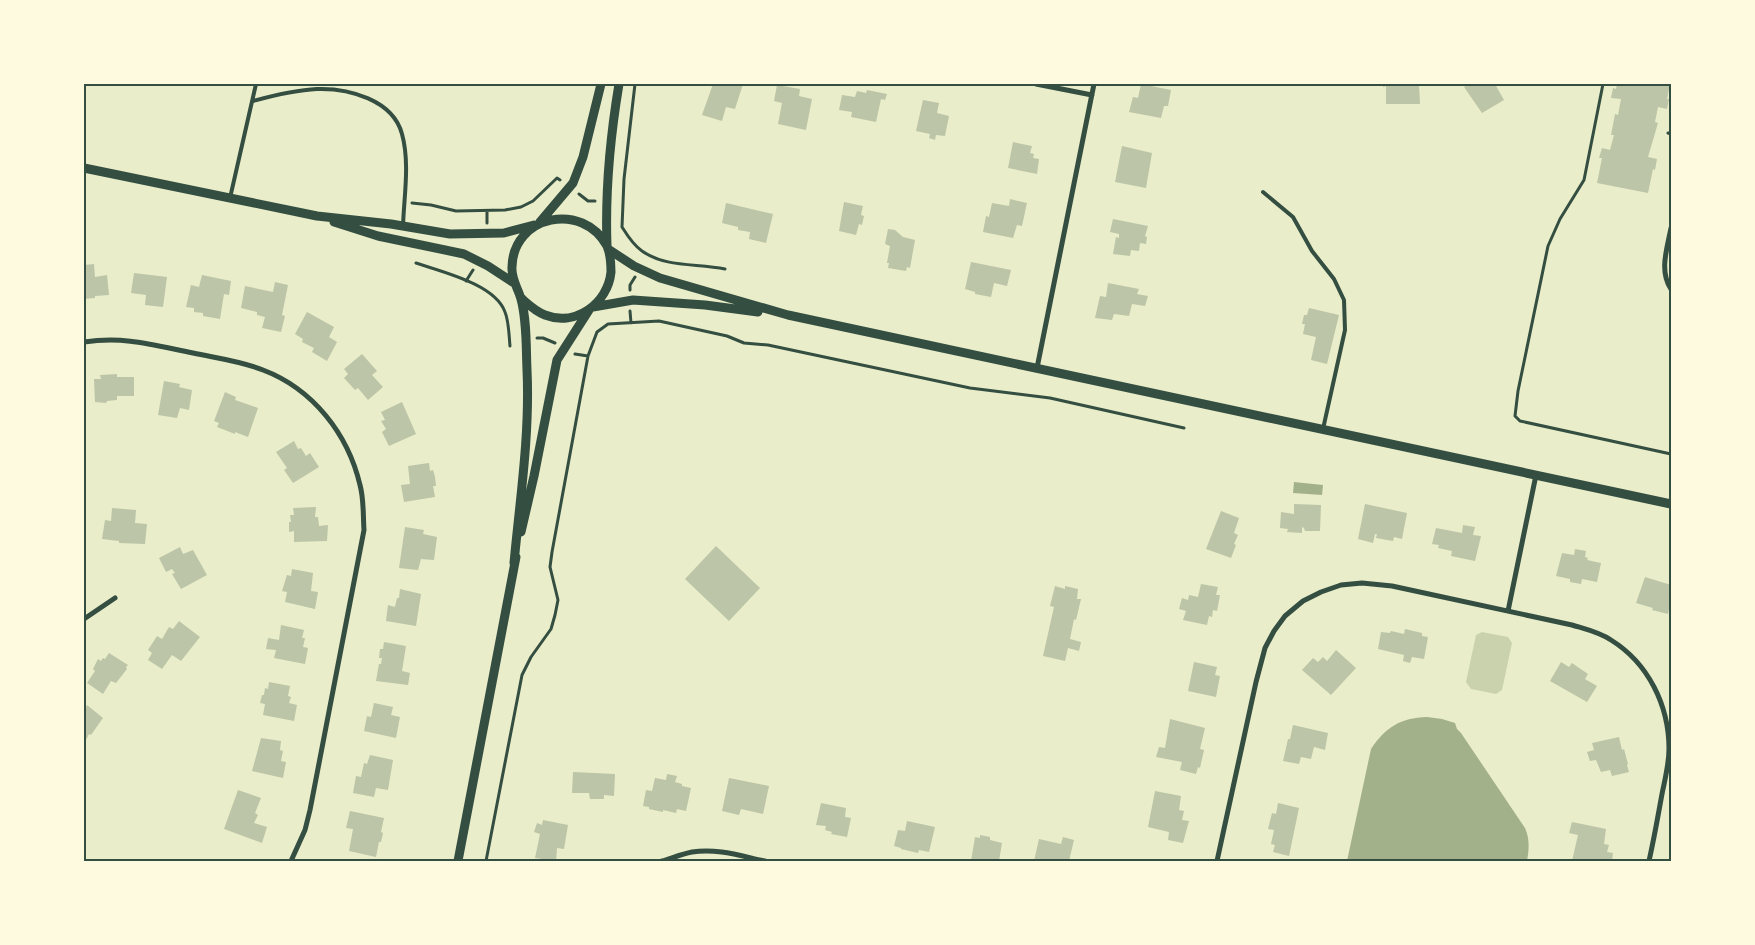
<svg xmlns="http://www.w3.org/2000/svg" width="1755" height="945" viewBox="0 0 1755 945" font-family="Roboto,sans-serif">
	<rect width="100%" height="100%" fill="#e9edc9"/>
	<!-- green -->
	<path fill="#cad2ad" d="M1482,632l26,5 4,6 -10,47 -6,4 -25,-5 -5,-7 10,-47z"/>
	<!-- water -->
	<path fill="#a3b18a" d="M1294,482l29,3 -1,10 -29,-2z
		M1427,717l15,2 13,4 2,6 4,4 64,95c5,11 4,22 2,33h-180l24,-112c15,-22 29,-31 56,-32z"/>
	<!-- building -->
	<path fill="#bcc5a7" d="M713,84l14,1v-1h16l-8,25 -9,-2 -4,14 -20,-6z
		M1141,84l30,6 -3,16h-4l-3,12 -32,-6 4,-15 5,1z
		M1383,84h36l1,20h-34v-18l-3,1z
		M1469,84h26l9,16 -22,13 -18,-26z
		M1617,84h53l-3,15h2l-2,10 -9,-2 -3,15 3,1 -10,34 9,2 -2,11 -2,-1 -5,24 -51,-10 5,-25h-3l3,-10 8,2 4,-15h-3l4,-21 3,1 3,-16 -10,-1 2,-10 3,1z
		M777,85l23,4 -1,7 13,3 -6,31 -28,-6 4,-21 -8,-2z
		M867,90l20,4 -2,6 -4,-1 -5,23 -25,-5 1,-5 -13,-2 3,-15 13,2 2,-6 9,2z
		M923,100l16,3 -2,10 12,3 -4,20 -9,-1 -1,5 -6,-2 1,-4 -14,-3z
		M1013,142l19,4 -2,7 4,1 -1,4 6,1 -2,15 -29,-6z
		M1122,146l30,7 -6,35 -31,-6z
		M1010,199l17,4 -5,23 -5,-1 -4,13 -30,-6 3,-16 3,1 3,-14 17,3z
		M844,202l19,4 -2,9 3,1 -2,9 -3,-1 -3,11 -17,-4z
		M726,203l47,11 -7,29 -17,-4 1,-7 -12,-2v-3l-16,-4z
		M1113,219l35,7 -3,10 2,1 -1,7 -6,-1 -1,8 -8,-1 -1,6 -17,-2 3,-17 3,1v-4l-9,-2z
		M888,229l7,1 8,7 12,3 -5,28 -3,-1 -1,4 -18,-3 1,-5h-2l3,-17 -5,-2z
		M971,262l40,8 -4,16 -13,-3 -3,14 -16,-3v-2l-10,-3z
		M94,264l1,13 12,-2 2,20 -14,1v2l-11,1v-34z
		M134,273l33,4 -4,30 -18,-2 1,-10 -15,-2z
		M202,275l29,6 -2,14 -5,-1 -4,25 -17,-3v-3l-9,-1v-4l-8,-1 5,-22 8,2z
		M275,282l13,3 -6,30 3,1 -4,16 -19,-4 3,-11 -8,-2v-3l-16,-4 4,-22 28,6z
		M1108,283l31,6 -2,5 11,2 -3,10 -13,-2 -3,12 -15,-2 -2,6 -17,-2 5,-22 6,1z
		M1309,308l30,7 -12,49 -16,-4 5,-23 -13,-3 2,-10h-3l2,-9h3z
		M307,312l27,15 -5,10 8,5 -10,19 -15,-9 2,-4 -12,-6 1,-3 -8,-5z
		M362,354l15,17 -5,4 11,12 -15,13 -10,-12 -3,2 -11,-12 4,-4 -4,-5z
		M117,374v3h17v19h-17v4l-10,1 -1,2 -11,-1 -1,-23h7l-1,-4z
		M164,381l16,3 -1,3 13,3 -3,20 -9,-2 -3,10 -19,-3z
		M225,392l11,5 -1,3 23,8 -10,29 -13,-5v2l-18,-7 2,-4 -5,-2z
		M402,402l14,32 -27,12 -7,-14 4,-3 -5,-8 4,-1 -4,-8z
		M294,441l4,8 3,-1 5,8 4,-3 9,14 -26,16 -9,-13 3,-2 -11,-16z
		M429,463l1,8 3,-1 2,7 1,9h-3l2,11 -31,5 -3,-17 9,-1 -2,-18z
		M1294,504l27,1 -1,26h-15l-1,-3 -2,-1v6l-15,-1 1,-3 -8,-1 1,-16 13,2z
		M1365,504l42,9 -5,26 -8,-2 -1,4 -17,-3 1,-4h-2l-2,9 -15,-4z
		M316,507l-1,10h3l1,9 9,-1 -1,16 -33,1v-11l-5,1v-10h2l-1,-7h4l-1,-7z
		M112,508l24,2 -1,13 12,1 -2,20 -26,-1v-2l-17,-2 3,-19 6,1z
		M1221,511l18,7 -5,15 4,2 -4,9 2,1 -5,13 -25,-9z
		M1463,525l12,2 -2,8 8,1 -6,25 -24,-5 1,-5 -14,-3 1,-3 -7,-1 4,-16 26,5z
		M405,527l19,3 -1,4 14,3 -3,23 -13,-1 -3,11 -19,-2z
		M716,546l44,42 -31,33 -44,-42z
		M180,547l3,7 10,-4 14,25 -26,14 -9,-15 3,-1 -3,-4 -6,3 -7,-14z
		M1575,549l11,2 -1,6 3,1 -1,2 14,3 -4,19 -15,-3 -1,5 -11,-2v-3l-14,-3 6,-23 12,2z
		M292,569l21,4 -2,18 7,1 -3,17 -30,-7 2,-10 -5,-1 5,-16 4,1z
		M1645,577l26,8v14l-3,15 -16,-4 1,-2 -17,-5z
		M1201,584l17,3 -2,8h4l-3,16 -4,-1 -1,7 -3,-1 -2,9 -24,-5 3,-9 -7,-2 3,-11 6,2 1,-5 9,2z
		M1055,586l10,3v-3l13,3 -1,10h4l-5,21 -2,-1 -4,20 11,3 -2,9 -11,-3 -3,13 -22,-5 11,-49 -4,-1z
		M400,589l21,5 -5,32 -30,-5 2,-16 7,2 2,-9h2z
		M179,621l21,16 -19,24 -9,-6 -10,14 -14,-9 4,-7 -4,-3 9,-14 5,3 7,-12 4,2z
		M281,625l23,5 -2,8h3l-2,9 5,1 -3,16 -31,-6 2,-8 -10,-1 2,-11 11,2z
		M1405,629l17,4v3l6,1 -4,22 -12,-2 -2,6 -7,-2 1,-6 -26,-6 3,-17 9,1 1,-2 13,3z
		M384,642l22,4 -4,25 8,2 -2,12 -32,-4 3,-17h2l1,-6h-3l1,-9h3z
		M1336,650l20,18 -25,27 -29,-25 11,-12 5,4 5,-5 4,4z
		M109,653l19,12 -2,2 1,2 -11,14 -5,-2 -8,13 -16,-11 8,-12 -2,-2 5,-10 3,2 2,-3 2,1z
		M1194,662l23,5 -2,8 5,1 -4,21 -28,-6z
		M1561,662l8,5 3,-4 16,11 -3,5 12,7 -10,16 -37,-21z
		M269,682l21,4 -2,10 3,1 -2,6 8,2 -3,16 -31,-6 2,-11 -5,-1 2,-8h2l1,-7 3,1z
		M374,703l19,4 -2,8 9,2 -4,21 -32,-7 3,-15 4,1z
		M87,705l16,13 -12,17 -2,-1 -3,6 -2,-1v-28z
		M1170,719l35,9 -5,21 4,1 -4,18 -2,-1 -2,7 -16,-4 2,-8 -26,-5 3,-10 6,1z
		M1293,725l35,8 -3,17 -11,-3 -3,12 -10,-2 -2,7 -16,-3 5,-22h2z
		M1619,737l3,13 2,-1 4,15 -1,1 2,7 -17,4 -2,-6 -9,2 -5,-12 -6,1 -3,-9 7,-2 -2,-7z
		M261,738l20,3 -1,9 3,1 -2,10 5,1 -3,16 -31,-7z
		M370,755l23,5 -5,30 -12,-2 -2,9 -21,-4 3,-17 5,1 3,-14 3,1z
		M573,772l42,2 -1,22 -10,-1v4h-14l-1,-6h-17z
		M667,774l10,2 -2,6 7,2v2l9,2 -5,23 -9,-2 -1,4 -13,-3v2l-14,-3v-2l-6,-1 3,-16 6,1 3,-13 11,2z
		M729,778l40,8 -6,28 -22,-5 -2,6 -17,-4z
		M238,790l23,8 -6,15 3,2 -4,8 13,4 -5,16 -38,-14z
		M1155,791l26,5 -2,14 5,1 -2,9 7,1 -6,22 -15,-3 1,-8 -21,-5z
		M821,803l25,5 -1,9 6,1 -4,19 -16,-3 1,-2 -7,-2 1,-4 -10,-1z
		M1278,803l21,5 -10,48 -16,-4 2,-7 -4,-1 3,-14 -6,-1 4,-16 4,1z
		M350,811l34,7 -3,14 2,1 -2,9h-2l-3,15 -27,-6 4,-22 -7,-1z
		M543,820l25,5 -4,24 -7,-1 -1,13 -21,-3 5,-24 -6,-2 3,-9 5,2z
		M907,821l28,6 -6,25 -10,-2 -1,3 -17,-4v-1l-7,-2 4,-16 7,1z
		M1572,822l34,7 -2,15 5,1 -2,7 6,1 -1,8h-40l6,-26 -9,-2z
		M980,835l10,2v3l12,3 -3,18h-28l4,-24 5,1z
		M1063,837l11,3 -5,21h-35l5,-22 22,5z"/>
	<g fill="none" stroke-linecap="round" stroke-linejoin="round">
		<!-- path -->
		<path stroke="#344e41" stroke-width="3" d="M635,84l-11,95 -2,48c5,8 11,18 20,24 24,17 55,12 83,18
			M1603,84l-19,96 -24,39 -12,27 -30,145 -3,25 5,5 151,33
			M1668,133l3,1
			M579,194l9,7h7
			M412,203l19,2 25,6 49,-1 16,-3 12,-6 24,-23 3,2
			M487,211v12
			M416,263c26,9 79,21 89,49 4,10 4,24 5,34
			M466,281l7,-11
			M630,290v-5l5,-8
			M630,311l1,12
			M537,338h6l12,5
			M575,354l13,2
			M486,861l36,-186 9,-18 20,-28 4,-14 3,-15 -8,-33 2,-15 36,-196 9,-24 11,-8 51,-3 68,15 17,7 24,2 202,43 80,10 134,30"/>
		<!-- service -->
		<path stroke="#344e41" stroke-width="4" d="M253,101c22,-6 42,-11 64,-12 32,-1 76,11 85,45 8,29 2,62 1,92
			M1263,192l30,25 19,34 22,28 10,21 1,30 -22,99
			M230,198l26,-114"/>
		<!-- minor -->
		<path stroke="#344e41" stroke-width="5" d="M1036,84l56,11
			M1671,228c-4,21 -12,43 0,61
			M84,342c41,-6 69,3 109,11 23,5 48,8 70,17 50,19 85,64 97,115 4,14 3,31 4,45l-54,280 -5,20 -14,31
			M1037,368l57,-284
			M1508,611l28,-136
			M84,619l31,-21
			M662,861c10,-3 20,-7 30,-9 25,-4 49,4 73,9
			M1217,861l39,-179 9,-34 9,-17 11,-15 18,-15 18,-9 20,-7 21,-2 30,3 180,39c13,4 27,7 39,15 37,23 58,65 58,109 0,15 -4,30 -7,45 -4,22 -8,45 -13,67"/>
		<!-- tertiary -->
		<path stroke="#344e41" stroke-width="9" d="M84,168l233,48 74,8 59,10 54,-1 30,-8
			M334,222l44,14 86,18 24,12 26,17
			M540,222l33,-39 10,-26 18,-73
			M607,246c-2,-55 3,-108 12,-162
			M608,249l26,17 26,12 128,37 883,189
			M593,307l40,-7 72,5 53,7
			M521,532l13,-56 23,-116 32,-50
			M514,563c6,-64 16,-129 13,-193 -1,-23 0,-49 -6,-71 -3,-11 -10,-20 -9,-32 1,-52 71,-66 95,-21 3,7 4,18 4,26 -3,31 -35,55 -66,43 -10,-4 -16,-10 -24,-17
			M458,861l58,-304"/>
	</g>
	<!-- border -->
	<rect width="1755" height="945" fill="none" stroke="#fefae0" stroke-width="170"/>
	<rect x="85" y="85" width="1585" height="775" fill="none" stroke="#344e41" stroke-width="2"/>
</svg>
